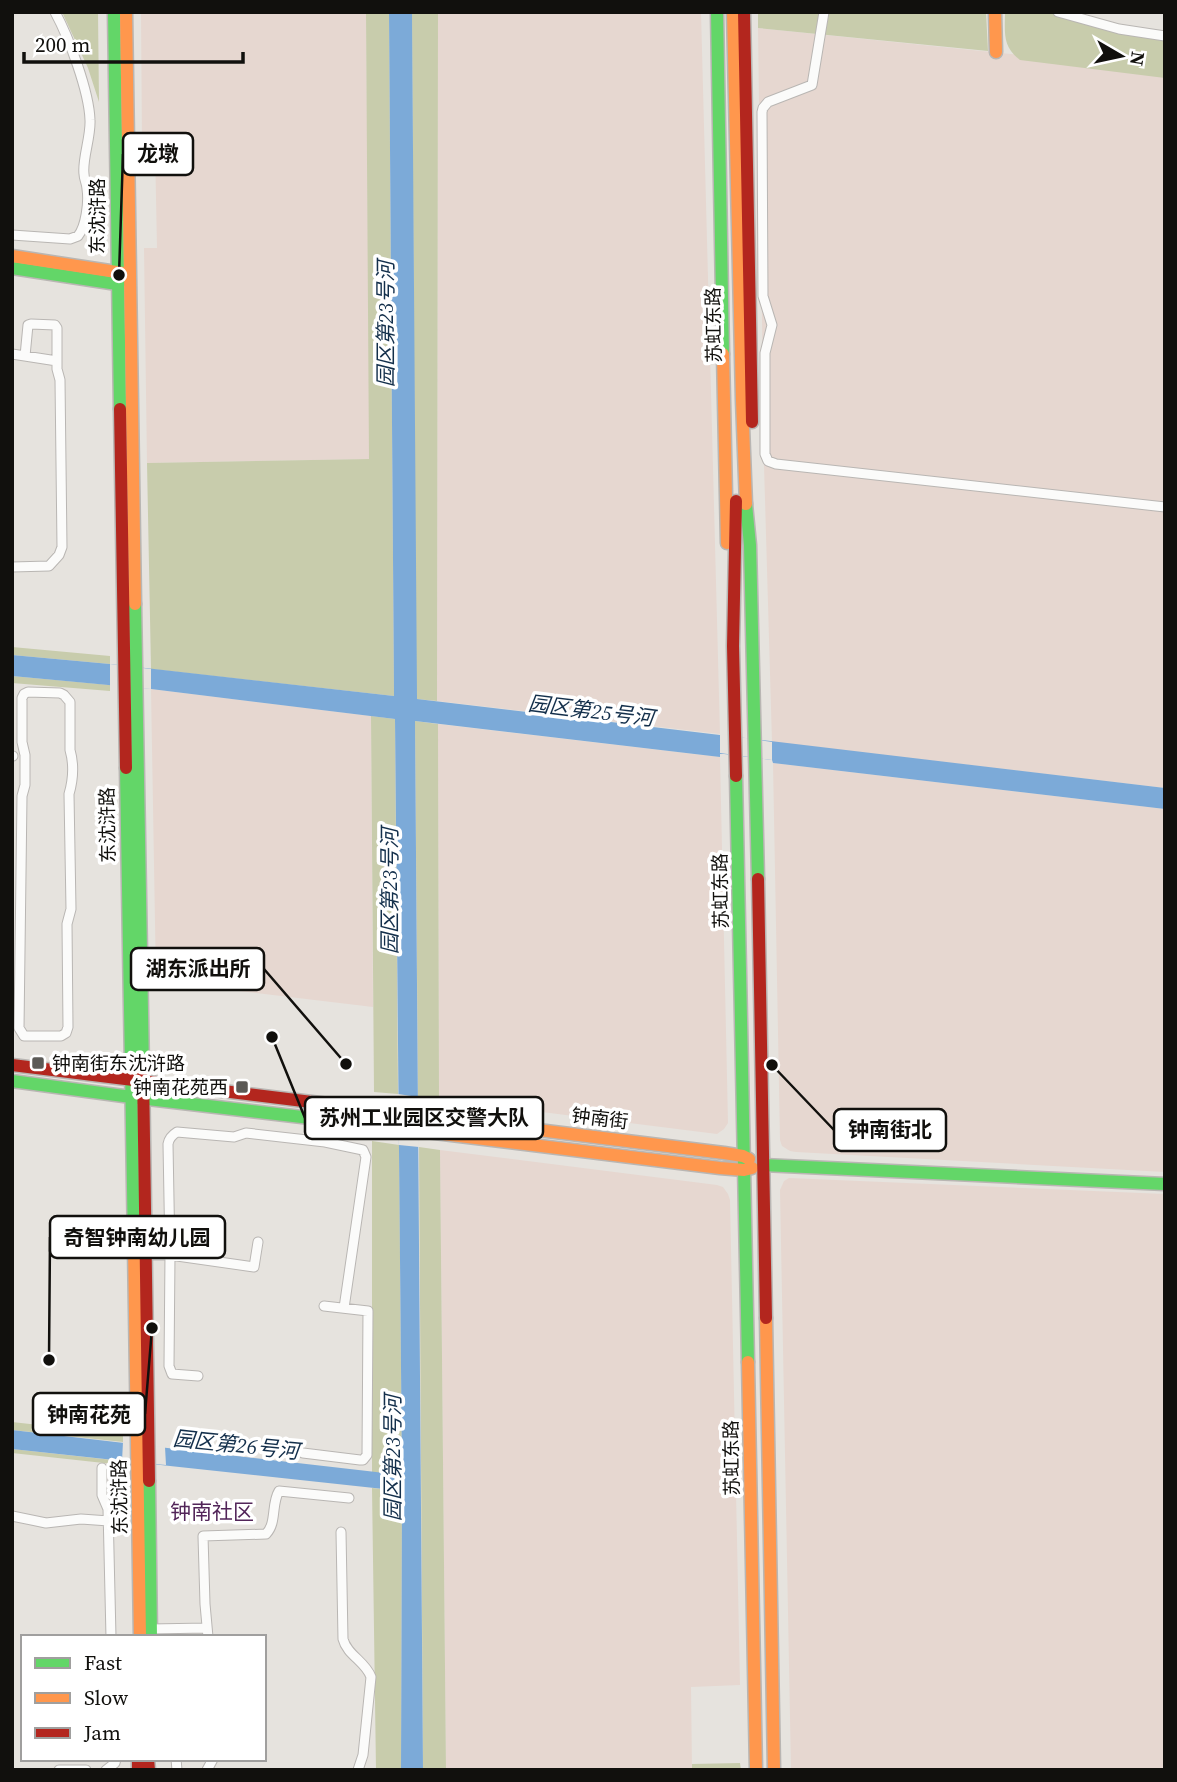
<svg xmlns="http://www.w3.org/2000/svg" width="1177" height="1782" viewBox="0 0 1177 1782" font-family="'Source Serif 4','Noto Sans SC',serif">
	<rect width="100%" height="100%" fill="#e6e3de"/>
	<!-- industrial -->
	<path fill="#e6d7d0" d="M141,12h225l4,447 -223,4 -3,-215h13l-2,-101 -13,-1z
		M438,12h263l19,722 -283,-33z
		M758,28l407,42v718l-393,-46 -8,-277z
		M151,689l220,27 2,291 -217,-26z
		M438,724l282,33 8,366 -4,6 -7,5 -278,-35z
		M773,763l392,46v363l-369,-20 -6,-1 -8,-5 -2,-6z
		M440,1150l277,35 6,2 5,7 2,6 10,485 -49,2 1,83h-246z
		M789,1178l376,16v576h-374l-11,-580 4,-9z"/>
	<!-- green -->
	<path fill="#c8ccac" d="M62,12h36l1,90 -11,-34z
		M366,12h23l5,684 -243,-27 -4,-206 222,-4z
		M412,12h26l-1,689 -21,-2z
		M758,12h228l2,39 -230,-23z
		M1005,12h45l115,26v40l-145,-18c-18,-14 -15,-27 -15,-48z
		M12,647l98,9v8l-98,-9z
		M12,676l98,9v6l-98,-8z
		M371,716l24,3 3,375 -24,-2z
		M415,721l23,3 1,375 -21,-2z
		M372,1141l27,4 3,331 -30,-4z
		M419,1147l21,3 6,620h-23z
		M120,1419l3,1v22l-111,-12v-8l108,12z
		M12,1449l110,12v4l-110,-12z
		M372,1488l30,3 -1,279h-25z
		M740,1763l1,7h-49v-6z"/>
	<!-- water -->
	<path fill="#7caad8" d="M389,12h23l5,687 748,89v21l-392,-46 -1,-3 -48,-6h-4v3l-305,-36 8,1049h-22l1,-279 -390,-42v-19l390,45 -7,-756 -244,-30 -139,-13v-21l98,9 284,32z"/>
	<!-- pier -->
	<path fill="#e6e3de" d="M110,664l41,5v20l-41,-2z
		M720,734l52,8v18l-52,-7z
		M398,1094l20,3 1,50 -20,-2z
		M123,1442l42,5 1,18 -44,-4z"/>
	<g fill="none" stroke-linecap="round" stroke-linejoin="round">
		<defs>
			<path id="street" d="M824,12l-12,73 -44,17 -5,6 -1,4 1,184 9,29 -7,28v101l3,7 8,3 389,43
				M1058,12l61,17 46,7
				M12,235l58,4 8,-3c8,-10 11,-34 9,-47 0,-5 -3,-10 -3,-15 -2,-15 7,-37 6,-54 -1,-29 -21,-82 -35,-108
				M12,354l45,7
				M12,567l37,-1 10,-11 3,-8 -2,-167 -3,-11v-41l-2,-3 -24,-1 -3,1 -3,31
				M28,692l32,1 4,2 6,7v48c4,14 3,30 -1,44l2,115 -4,15 1,103 -2,6 -5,3h-37l-5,-8 3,-232 3,-11v-30l-3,-13v-44l2,-4z
				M12,756h1
				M325,1142l2,-22
				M146,1255h24l84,12 4,-25
				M198,1376l-26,-2 -3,-8 1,-111 -2,-111c1,-6 4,-9 9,-12l57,5 12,-4 79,9 38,8 3,7 -22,151
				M303,1453l57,7h3l4,-5 1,-144 -44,-5
				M102,1468v27l6,14 3,128
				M12,1516l34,7 35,-4 28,2
				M341,1532l2,107c4,16 23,23 28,38l-8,78 -5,15
				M150,1629l57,-1
				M208,1637l-3,-33 -2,-68 63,-2c11,-11 5,-30 13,-43l70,7
				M176,1759l1,11
				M59,1770h27
				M106,1770l9,-7 1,-4
				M207,1770l6,-11"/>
			<path id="fast" d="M114,12l6,397
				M717,12l6,342
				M12,268l105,16 5,-4
				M746,504l4,41 8,334
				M135,604l8,467
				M126,768l8,479
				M736,776l12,586
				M12,1081l119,16 205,24
				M763,1165l402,19
				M149,1481l2,156"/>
			<path id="slow" d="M126,12l9,592
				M733,12l9,388 4,104
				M995,12l1,40
				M12,256l111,17
				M723,354l4,189
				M336,1121l384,47 24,2 8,-2
				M490,1124l234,29 19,3 6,3
				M134,1247l6,390
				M766,1318l8,452
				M748,1362l8,408"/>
			<path id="jam" d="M744,12l8,410
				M120,409l6,359
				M736,776l-3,-130 3,-145
				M758,879l8,439
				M12,1065l478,59
				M143,1071l6,410
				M138,1759v11
				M148,1759l1,11"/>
		</defs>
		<!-- street casing -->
		<use href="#street" stroke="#b9b6b3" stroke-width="11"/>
		<!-- fast casing -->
		<use href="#fast" stroke="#b9b6b3" stroke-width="15"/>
		<!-- slow casing -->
		<use href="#slow" stroke="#b9b6b3" stroke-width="15"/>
		<!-- jam casing -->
		<use href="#jam" stroke="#b9b6b3" stroke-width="15"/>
		<!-- street -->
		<use href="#street" stroke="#fbfbfa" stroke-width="9"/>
		<!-- fast -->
		<use href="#fast" stroke="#63d668" stroke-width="12"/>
		<!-- slow -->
		<use href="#slow" stroke="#ff974d" stroke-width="12"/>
		<!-- jam -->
		<use href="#jam" stroke="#b3261e" stroke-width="12"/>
	</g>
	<!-- markers -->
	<g fill="#5c5a56" stroke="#fff" stroke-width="2.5">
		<rect x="31" y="1056" width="14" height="14" rx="3.5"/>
		<rect x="235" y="1080" width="14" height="14" rx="3.5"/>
	</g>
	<g text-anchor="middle" stroke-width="7" stroke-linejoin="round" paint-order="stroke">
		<!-- street labels -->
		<g font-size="19" fill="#11100d" stroke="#fff">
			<text transform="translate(97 216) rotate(-90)" y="7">东沈浒路</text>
			<text transform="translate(713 325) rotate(-91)" y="7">苏虹东路</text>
			<text transform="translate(107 825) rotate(-91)" y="7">东沈浒路</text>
			<text transform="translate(720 891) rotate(-91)" y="7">苏虹东路</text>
			<text transform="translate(600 1118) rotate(7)" y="7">钟南街</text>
			<text transform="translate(731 1458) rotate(-91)" y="7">苏虹东路</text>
			<text transform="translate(119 1497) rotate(-91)" y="7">东沈浒路</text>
		</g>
		<!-- poi labels -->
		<g font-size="19" fill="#11100d" stroke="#fff" text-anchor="start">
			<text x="52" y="1070">钟南街东沈浒路</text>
			<text x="228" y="1094" text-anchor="end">钟南花苑西</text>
		</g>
		<!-- water labels -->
		<g font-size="21" font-style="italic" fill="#132f4b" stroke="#fff">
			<text transform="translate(386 324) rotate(-90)" y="7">园区第23号河</text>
			<text transform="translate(591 711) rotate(7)" y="7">园区第25号河</text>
			<text transform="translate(390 891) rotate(-90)" y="7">园区第23号河</text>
			<text transform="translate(236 1445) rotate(6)" y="7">园区第26号河</text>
			<text transform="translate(393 1458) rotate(-90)" y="7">园区第23号河</text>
		</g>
		<!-- neighbourhood labels -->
		<g font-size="21" fill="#522559" stroke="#fff">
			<text x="212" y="1519">钟南社区</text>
		</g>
	</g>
	<!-- callouts -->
	<path fill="none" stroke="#11100d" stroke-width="2.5" d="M119 275L123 154M346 1064L264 969M272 1037L305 1118M772 1065L834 1130M49 1360L50 1237M152 1328L145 1414"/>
	<g fill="#11100d" stroke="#fff" stroke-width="2.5">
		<circle cx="119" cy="275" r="7"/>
		<circle cx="346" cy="1064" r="7"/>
		<circle cx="272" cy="1037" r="7"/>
		<circle cx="772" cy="1065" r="7"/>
		<circle cx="49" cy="1360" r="7"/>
		<circle cx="152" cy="1328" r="7"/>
	</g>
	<g fill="#fff" stroke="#11100d" stroke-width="2.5">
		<rect x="123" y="133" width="70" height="42" rx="7"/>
		<rect x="131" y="948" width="133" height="42" rx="7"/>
		<rect x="305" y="1097" width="238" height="42" rx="7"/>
		<rect x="834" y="1109" width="112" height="42" rx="7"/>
		<rect x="50" y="1216" width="175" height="42" rx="7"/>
		<rect x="33" y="1393" width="112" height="42" rx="7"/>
	</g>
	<g font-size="21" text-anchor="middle" font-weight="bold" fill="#11100d">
		<text x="158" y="161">龙墩</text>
		<text x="198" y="976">湖东派出所</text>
		<text x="424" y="1125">苏州工业园区交警大队</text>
		<text x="890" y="1137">钟南街北</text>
		<text x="137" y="1245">奇智钟南幼儿园</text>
		<text x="89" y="1422">钟南花苑</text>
	</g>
	<!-- border -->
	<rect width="1177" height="1782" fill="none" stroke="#11100d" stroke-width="28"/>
	<!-- legend -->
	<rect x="21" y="1635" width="245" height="126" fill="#ffffff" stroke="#a09f9e" stroke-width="2"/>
	<rect x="35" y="1658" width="35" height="10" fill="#63d668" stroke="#a09f9e" stroke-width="2"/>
	<text x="84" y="1670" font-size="21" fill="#11100d">Fast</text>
	<rect x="35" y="1693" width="35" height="10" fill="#ff974d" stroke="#a09f9e" stroke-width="2"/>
	<text x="84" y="1705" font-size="21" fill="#11100d">Slow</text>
	<rect x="35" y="1728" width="35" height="10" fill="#b3261e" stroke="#a09f9e" stroke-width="2"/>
	<text x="84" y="1740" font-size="21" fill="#11100d">Jam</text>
	<!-- north arrow -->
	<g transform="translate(1121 56) rotate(99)" stroke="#ffffff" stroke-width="5" paint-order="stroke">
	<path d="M0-5L12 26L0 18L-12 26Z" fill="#11100d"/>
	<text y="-10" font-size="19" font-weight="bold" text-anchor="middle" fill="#11100d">N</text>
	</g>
	<!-- scale -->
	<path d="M24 52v10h219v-10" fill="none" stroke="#11100d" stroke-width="3.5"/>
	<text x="35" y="52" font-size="21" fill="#11100d" stroke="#ffffff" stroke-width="5" paint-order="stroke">200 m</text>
</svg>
